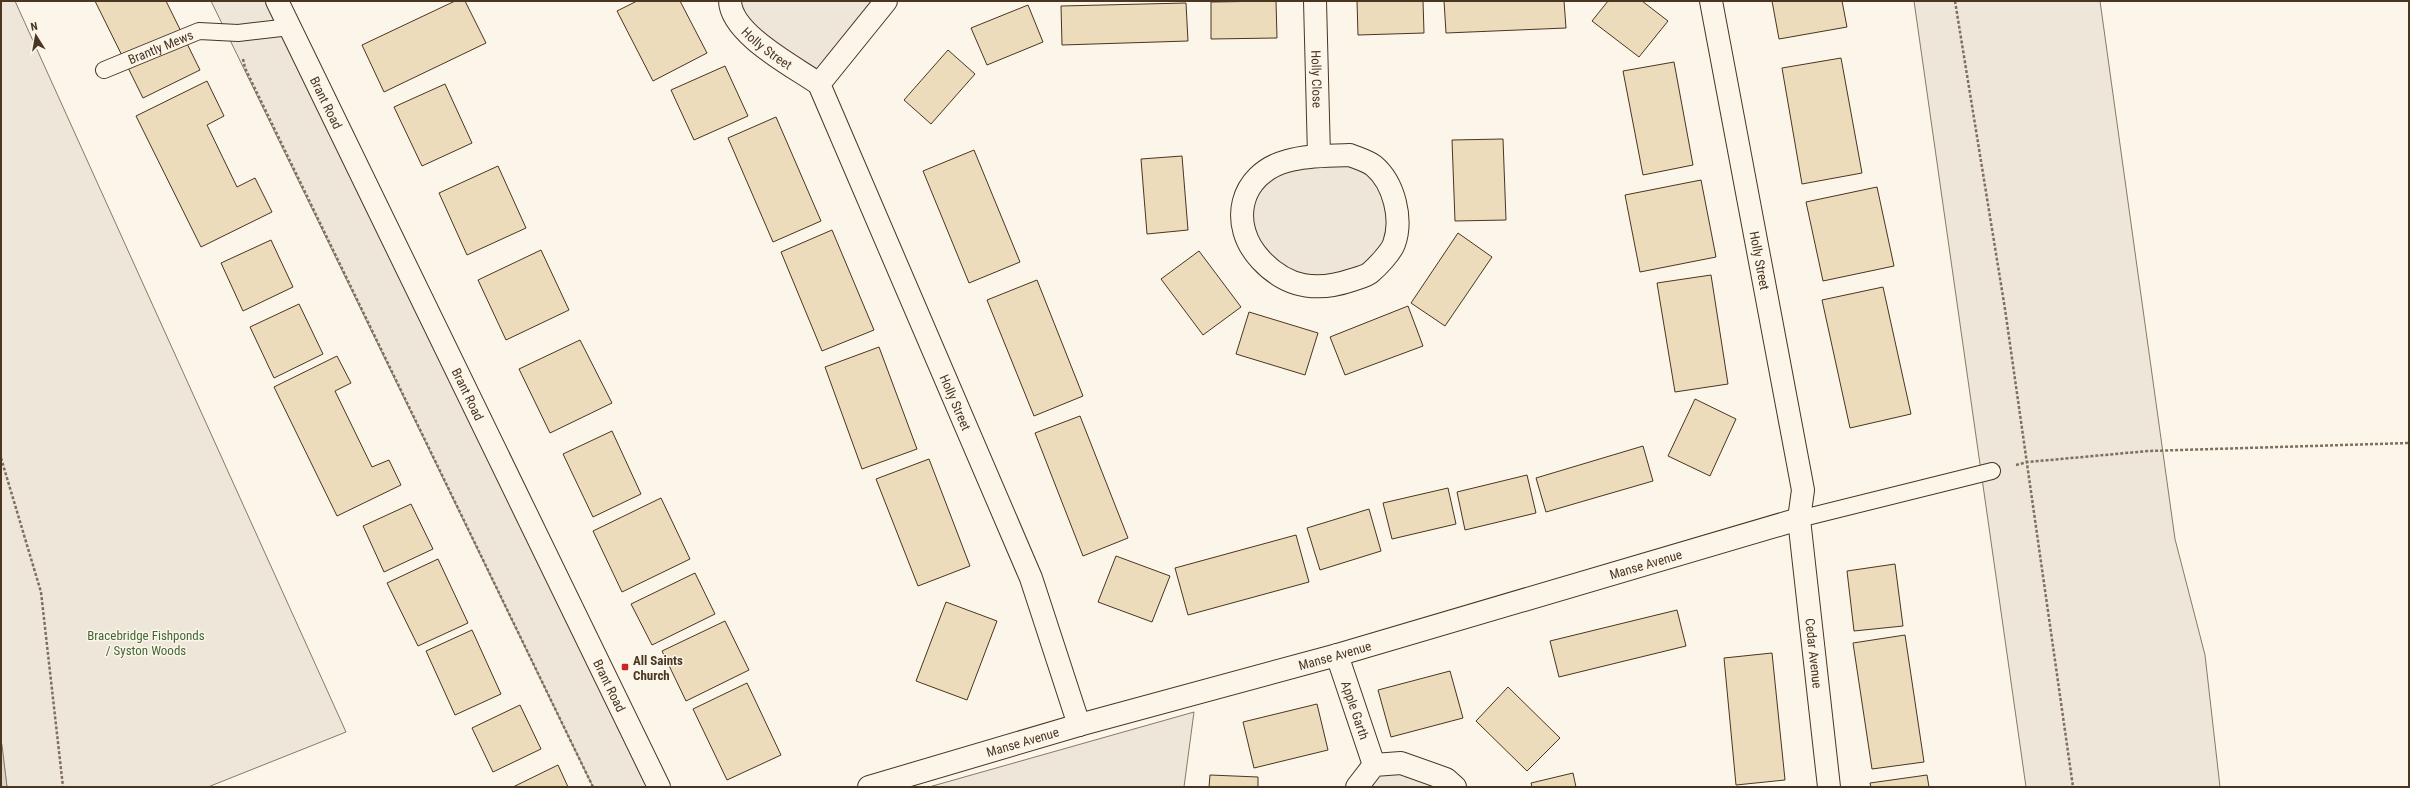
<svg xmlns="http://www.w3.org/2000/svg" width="2410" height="788" viewBox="0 0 2410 788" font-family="'Roboto Condensed',sans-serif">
	<rect width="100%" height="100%" fill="#fbf6e9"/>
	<!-- green -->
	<path fill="#ede6d9" stroke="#887966" d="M1,1h14l331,731 -138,55h-201l-6,-45z
		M211,1h66l382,786h-66z
		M725,1h161l-67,83z
		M1914,1h186l75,538 30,116 15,132h-194z
		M1286,161l88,5 23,48 -26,59 -73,11 -55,-49 11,-56z
		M1194,712l-10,75h-255z
		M1374,765l81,22h-98z"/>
	<!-- water -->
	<path fill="#dcd4c6" stroke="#887966" d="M1,742l1,3 5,42h-6z"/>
	<!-- building -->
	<path fill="#ecdcbc" stroke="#4a3520" d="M95,1h71l34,69 -57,28z
		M455,1h10l21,42 -102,49 -22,-47z
		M637,1h43l27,52 -54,28 -36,-70z
		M1276,1l1,37 -66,1v-37z
		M1357,1h66l1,32 -66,2z
		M1444,1h120l2,27 -120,5z
		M1608,1h34l26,20 -29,36 -47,-36z
		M1772,1h70l5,26 -68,12z
		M1186,3l2,38 -126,4 -1,-39z
		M1028,5l15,37 -56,23 -16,-37z
		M948,50l27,24 -44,50 -27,-24z
		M1841,58l21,115 -60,11 -20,-116z
		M1674,62l19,103 -50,10 -20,-104z
		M725,66l23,50 -54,24 -23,-50z
		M207,81l17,35 -17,9 30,62 18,-9 17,34 -71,35 -65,-131z
		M445,84l27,59 -50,23 -28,-59z
		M776,117l45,104 -48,21 -45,-104z
		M1503,139l3,81 -51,1 -3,-81z
		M974,150l46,112 -51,21 -46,-112z
		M1182,156l6,74 -41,4 -6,-75z
		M498,166l28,62 -59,27 -28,-62z
		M1701,180l15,77 -76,15 -15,-77z
		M1877,187l17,79 -71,15 -17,-79z
		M832,230l42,100 -52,21 -41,-99z
		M1458,233l34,24 -47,69 -34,-23z
		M271,240l22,47 -50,24 -22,-48z
		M541,250l28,60 -63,30 -28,-60z
		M1199,251l42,56 -38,28 -42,-56z
		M1711,275l17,109 -53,8 -18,-109z
		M1037,280l46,116 -49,20 -47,-116z
		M1883,287l28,127 -61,14 -28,-128z
		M299,304l24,50 -49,24 -24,-51z
		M1408,306l15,40 -78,29 -15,-38z
		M1249,312l69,21 -13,42 -69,-21z
		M580,340l32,63 -62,30 -31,-64z
		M879,347l38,102 -55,20 -37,-102z
		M337,356l14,27 -16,8 37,76 17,-7 12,25 -64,31 -63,-129z
		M1695,399l41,20 -26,57 -42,-20z
		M1080,416l48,122 -45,18 -48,-123z
		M612,431l29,63 -48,23 -30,-63z
		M1643,446l10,35 -107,31 -10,-34z
		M929,459l41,107 -52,20 -42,-107z
		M1527,475l9,38 -71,17 -8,-38z
		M1448,488l8,36 -64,15 -9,-36z
		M661,498l29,61 -68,33 -29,-61z
		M411,504l22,45 -49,23 -21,-46z
		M1369,509l12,42 -61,19 -13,-42z
		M1296,535l13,47 -121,33 -13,-47z
		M1116,556l54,20 -18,46 -54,-20z
		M438,559l30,64 -50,23 -31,-63z
		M1895,564l8,62 -49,5 -7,-60z
		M695,573l20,41 -63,31 -21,-41z
		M946,602l51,19 -30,79 -51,-19z
		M1677,610l9,36 -127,31 -9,-36z
		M725,621l24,49 -63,31 -24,-50z
		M472,630l29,64 -46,21 -29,-64z
		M1905,635l19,127 -52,7 -19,-126z
		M1772,653l13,127 -49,5 -12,-127z
		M1450,671l13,47 -72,19 -13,-47z
		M747,683l34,72 -54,25 -34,-71z
		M1508,687l52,51 -33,33 -51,-50z
		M1317,704l11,46 -74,18 -11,-46z
		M520,705l21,44 -48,23 -21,-44z
		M558,765l10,22h-55z
		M1573,773l3,14h-44l-1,-4z
		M1210,775l48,2v10h-49z
		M1927,775l2,12h-58l-1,-4z"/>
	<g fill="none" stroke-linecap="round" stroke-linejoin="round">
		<defs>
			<g id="service">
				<path id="s1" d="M104,70l95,-39 39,2 52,-6"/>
				<path d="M1799,519l193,-48"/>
			</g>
			<g id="minor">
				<path id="s2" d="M730,1c1,33 63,65 89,83"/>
				<path id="s3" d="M886,1l-67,83 212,494 48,147"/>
				<path id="s4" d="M1315,1l4,155"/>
				<path id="s5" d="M1711,1l92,489 -4,29 30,268"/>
				<path d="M1350,155c7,3 18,6 24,11 20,17 29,53 20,78 -3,8 -16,22 -23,28 -4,4 -13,6 -19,8 -35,12 -65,8 -91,-20 -33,-35 -22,-86 26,-99 20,-6 42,-5 63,-6z"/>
				<path id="s6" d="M1337,655l37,110"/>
				<path id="s7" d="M869,787l210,-62 258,-70 462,-136"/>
				<path d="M1357,787l17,-22 27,-2 45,16 9,8"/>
			</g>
			<g id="tertiary">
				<path id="s8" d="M277,1l382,786"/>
			</g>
		</defs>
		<!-- service casing -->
		<use href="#service" stroke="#4a3520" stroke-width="18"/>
		<!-- minor casing -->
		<use href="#minor" stroke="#4a3520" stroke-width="24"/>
		<!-- tertiary casing -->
		<use href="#tertiary" stroke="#4a3520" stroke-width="24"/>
		<!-- path -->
		<path stroke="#7f6f5c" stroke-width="2.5" stroke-dasharray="3 2" stroke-linecap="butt" d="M1955,1l50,308 68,478
			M243,59l2,9 348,719
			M1,458l40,134 22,195
			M2016,465l12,-3 120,-11 261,-8"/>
		<!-- service -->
		<use href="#service" stroke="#fbf6e9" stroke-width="16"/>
		<!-- minor -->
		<use href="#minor" stroke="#fbf6e9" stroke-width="22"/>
		<!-- tertiary -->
		<use href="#tertiary" stroke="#fbf6e9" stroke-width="22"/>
	</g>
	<!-- markers -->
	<rect fill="#c62828" stroke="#fbf6e9" stroke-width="1.5" x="621" y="663" width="8" height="8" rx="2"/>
	<g text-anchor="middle" stroke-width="3" stroke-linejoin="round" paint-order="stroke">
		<!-- street labels -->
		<g font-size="13" fill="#4a3520" stroke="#fbf6e9">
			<text dy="5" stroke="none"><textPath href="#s2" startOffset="62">Holly Street</textPath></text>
			<text dy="5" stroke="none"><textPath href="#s1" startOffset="61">Brantly Mews</textPath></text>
			<text dy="5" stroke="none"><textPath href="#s4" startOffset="78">Holly Close</textPath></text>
			<text dy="5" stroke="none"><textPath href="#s8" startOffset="113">Brant Road</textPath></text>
			<text dy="5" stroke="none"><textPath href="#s5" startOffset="264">Holly Street</textPath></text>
			<text dy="5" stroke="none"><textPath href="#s8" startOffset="437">Brant Road</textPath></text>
			<text dy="5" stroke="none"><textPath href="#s3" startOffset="453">Holly Street</textPath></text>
			<text dy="5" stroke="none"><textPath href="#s7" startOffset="808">Manse Avenue</textPath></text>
			<text dy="5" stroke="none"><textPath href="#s5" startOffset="662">Cedar Avenue</textPath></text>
			<text dy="5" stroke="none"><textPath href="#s7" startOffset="484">Manse Avenue</textPath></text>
			<text dy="5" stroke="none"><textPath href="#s8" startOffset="761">Brant Road</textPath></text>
			<text dy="5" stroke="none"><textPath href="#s6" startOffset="58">Apple Garth</textPath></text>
			<text dy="5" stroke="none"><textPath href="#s7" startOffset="160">Manse Avenue</textPath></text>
		</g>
		<!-- park labels -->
		<g font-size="13" fill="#436837" stroke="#fbf6e9">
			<text x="146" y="640">Bracebridge Fishponds<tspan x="146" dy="15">/ Syston Woods</tspan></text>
		</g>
		<!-- poi labels -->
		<g font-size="13" font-weight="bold" fill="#4a3520" stroke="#fbf6e9" text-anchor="start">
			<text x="633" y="665">All Saints<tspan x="633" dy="15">Church</tspan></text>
		</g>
	</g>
	<!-- border -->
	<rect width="2410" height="788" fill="none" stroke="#4a3520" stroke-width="4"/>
	<!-- north arrow -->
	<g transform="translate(36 36) rotate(349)" stroke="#fbf6e9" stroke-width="3" paint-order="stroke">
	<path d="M0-3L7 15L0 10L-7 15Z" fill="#4a3520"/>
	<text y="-6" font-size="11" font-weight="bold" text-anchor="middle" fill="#4a3520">N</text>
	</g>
</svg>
